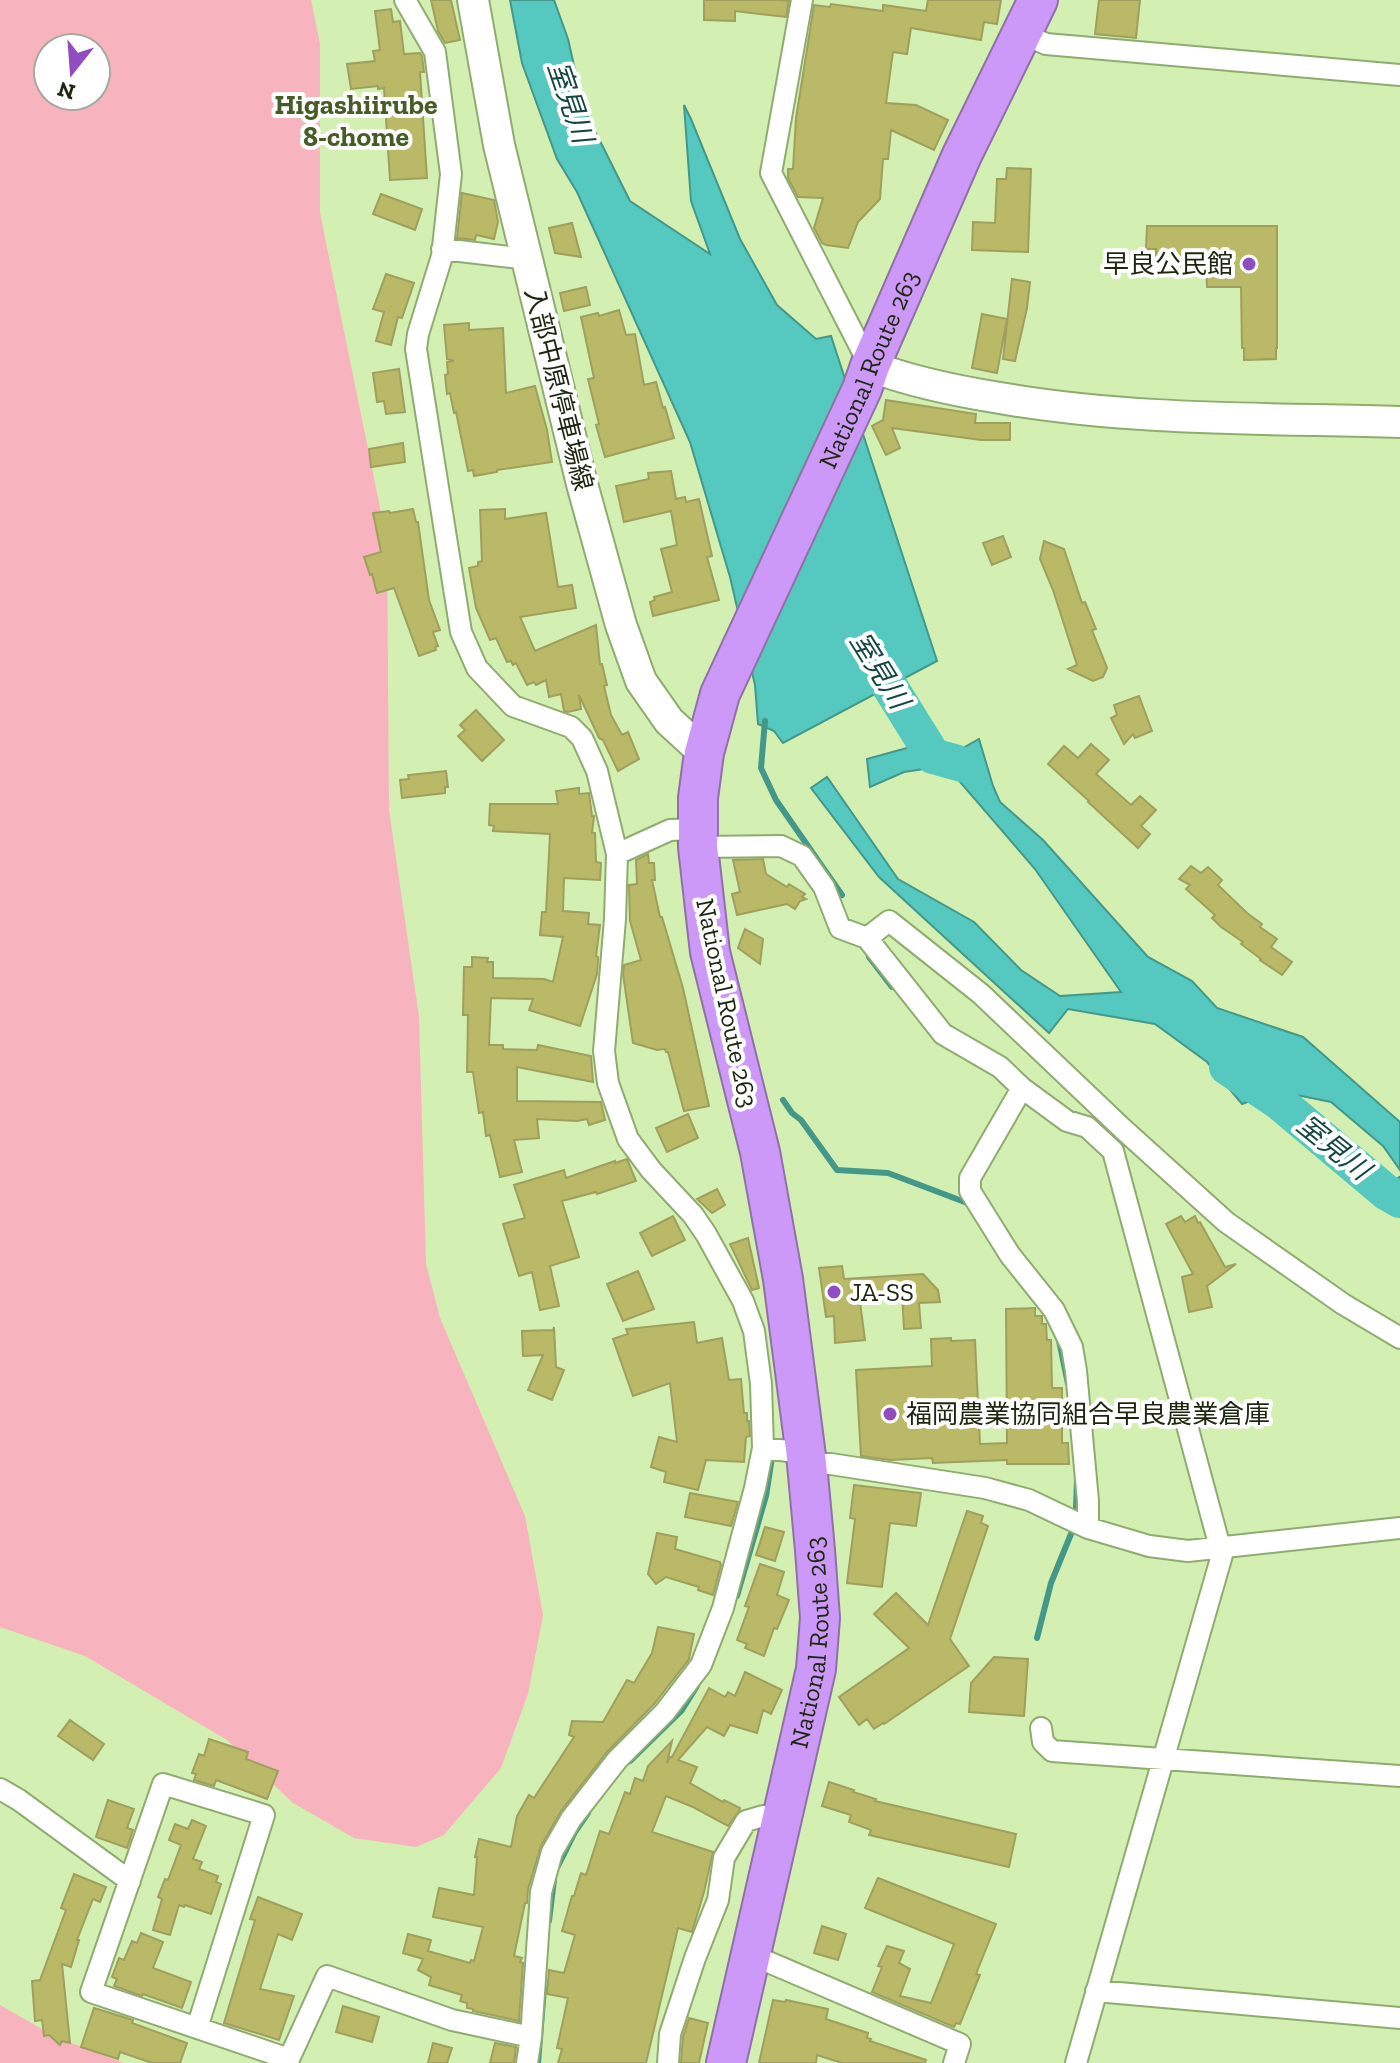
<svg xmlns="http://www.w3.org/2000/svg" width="1400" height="2063" viewBox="0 0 1400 2063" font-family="'Zilla Slab','Noto Sans JP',serif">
	<rect width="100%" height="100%" fill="#d3f0b2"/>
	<!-- green -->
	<path fill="#f7b4bf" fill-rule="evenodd" d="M0,0h311l9,44v169l67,329 2,268 30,207 7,247 14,54 85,198 18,99 -15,79 -27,74 -57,67 -28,12 -62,-9 -61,-35 -66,-63 -142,-84 -85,-29zM48,48h48v48h-48z
		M0,2005l56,32 68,26h-124z"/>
	<!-- water -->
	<path fill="#55c8bf" stroke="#44988a" stroke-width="2" d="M510,0h44l14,39 16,70 46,92 80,53 -19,-53 -7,-96 7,14 49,120 37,66 39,34 15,-3 106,325 -154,82 -9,-12 -16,-7 -3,-39 -25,-108 -40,-135 -113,-250 -20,-33 -35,-96z
		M939,739l15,14 25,-14 14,47 7,16 43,38 105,117 44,24 25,27 86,29 97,85v48l-17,-24 -52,-44 -54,-11 -35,13 -35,-42 -52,-38 -87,-15 -19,24 -170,-156 -68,-89 16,-11 71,102 76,43 47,48 39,26 61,-4 -86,-123 -80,-93 -18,-9 -33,5 -34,15 -3,-28z"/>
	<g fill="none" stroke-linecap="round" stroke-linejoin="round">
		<!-- stream -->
		<path stroke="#44988a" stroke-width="6" d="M765,721l-4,47 15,32 66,95
			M869,957l23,30
			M783,1100l9,13 9,7 36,50 51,3 82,31
			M1386,1192l14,-13
			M1058,1336l10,48
			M1076,1510l1,-31
			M737,1596l29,-100 7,-45
			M1037,1638l14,-55 20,-49
			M630,1761l52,-51 15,-24
			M558,1866l17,-34 13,-19
			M549,1921l5,-41
			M538,2063l6,-75"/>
		<!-- river -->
		<path stroke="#55c8bf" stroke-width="36" d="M864,645l69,111 32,9
			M1227,1067l52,35 107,90 14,8"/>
	</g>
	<!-- building -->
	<path fill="#bab968" stroke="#9f9f5e" stroke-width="2" d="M431,0h20l9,40 -15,3 -7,-12z
		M704,0h76l9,1 -3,16 -51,-6v10l-31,-1z
		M928,0h73l-4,24 -13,-2 -3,18 -70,-12 -4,26 -14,-2 -7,51 30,2 32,15 -14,30 -43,-20 -3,29h-5l-3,40 -22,23 -10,26 -22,-3 -4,-2 -8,-15 9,-30 -25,-1 -10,-19v-9h5l3,-51 18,-113 16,2 1,-3 52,7v-6l43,6z
		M1099,0h41l-4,38 -41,-4z
		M391,9l2,13 7,-1 4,33 16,-1 2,3 2,16h-4l7,106 -37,2 -6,-92 -6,1v-3l-27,3 -4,-25 28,-3 -2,-10 7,-1 -5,-39z
		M1007,168l24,1 -3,83 -56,-2 1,-28 22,1 2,-44h9z
		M462,193l32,7 4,22 -4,17 -18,-4 -1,5 -18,-2z
		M381,194l41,15 -7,21 -42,-16z
		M572,223l9,34 -26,-4 -6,-25z
		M1147,226h130v122h-1v11l-32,1v-12h-2l-1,-61h-34l-1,-21h-50v-17h-10z
		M386,274l28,9 -12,35 -4,-1 -7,28 -15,-4 8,-29 -11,-3z
		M1012,279l18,3 -3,26 -12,53 -12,-2z
		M586,287l4,18 -26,6 -4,-18z
		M619,310l7,25 9,-1 9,51 12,-3 7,26 2,-1 9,31 -69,19 -9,-32 3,-1 -11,-45 6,-1 -13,-61 17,-4 1,3z
		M982,314l25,5 -10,54 -25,-5z
		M469,323v7l34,-2 3,65 29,-7 12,44 5,32 -55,8v2l-23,4 -1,-6 -5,1 -12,-59 -2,1 -4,-20 -3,1 -2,-19 3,-1 -1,-12 7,-1 -7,-2 -3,-34z
		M399,369l6,43 -19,2 -2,-13 -7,1 -4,-29z
		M886,400l90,14 -1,9h35v17h-29l-89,-12 8,20 -14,7 -14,-29 11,-6z
		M403,443l2,19 -34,5 -2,-18z
		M671,471l5,28 9,-2 1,5 13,-3 13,57 -5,1 12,43 -66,16 -3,-14 5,-2 -1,-3 18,-5 -11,-43 16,-4 -6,-34 -47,11 -8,-36 33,-7 -1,-6z
		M413,509l3,13h2l11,78 11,30 -7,2 5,14 -3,1 1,3 -17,6 -25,-68 -17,5 -5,-19 -2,1 -6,-18 17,-5 -8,-39 16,-2 1,2z
		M505,509v10l41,-6 12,74 14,-2 4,23 -56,9 15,34 61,-26 4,39h2l5,21 -3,1 7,29 11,20 6,-3 11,27 -21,12 -15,-31 -4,-2 -20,-43 2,14 -13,3 -4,-1 -3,-17 -12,3 -3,-17 -10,5 -2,-3 -7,3 -11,-22 -3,2 -2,-4 -4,1 -11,-24 -6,2 -14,-32 -7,-40 9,-2v-4l4,-1 -2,-51z
		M1003,536l8,21 -19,8 -9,-22z
		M1044,541l20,8 18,54 3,-1 11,27 -4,1 15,38 -4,9 -10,4 -25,-12 9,-4 -24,-75 -13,-31z
		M1139,696l13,35 -17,7 -2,-4 -9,10 -13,-26 6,-3 -3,-10z
		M476,710l28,30 -22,21 -24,-25 7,-6 -5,-5z
		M1091,744l18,16 -13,14 35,31 9,-9 16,14 -15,16 9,8 -12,14 -50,-46 1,-1 -41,-37 16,-18 14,12z
		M446,771l2,16h-3v6l-43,5 -2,-18 9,-1 -1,-4z
		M579,788v6l10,-1 3,23h2l-2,17h3l1,29 5,1 -1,17 -36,-2 -1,33 26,2 -1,11 12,1 -4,31 2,1v4l-1,13 -17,52 -51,-16 4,-11 -42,-1 -2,47h14v4l34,1 1,-5 53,11 2,26 -76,-15v34l84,1 4,18 -16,5 -2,-6 -10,2 -40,-2 2,19 -25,2 8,32 -22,5 -10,-42 -4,1 -3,-24 -4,1 -6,-41h-6l1,-57h-5l1,-48h8v-10l16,1 -1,4h6v16l51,1 9,3 10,-45 -23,-2 2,-23h4l4,-78 -57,-3 1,-5 -5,-1 1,-21h68l-2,-13z
		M648,854l1,9h5l1,17h-3l8,37h2l21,71 26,118 -25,5 -16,-59h-2l-1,-3 -8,1 -24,-7 -10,-69 1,-9 17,-5 -11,-39 -1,-36 8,-1 -1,-24z
		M763,859l3,15 21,13 2,-3 16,10 -3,3 4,2 -6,2 -5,8 -8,-5 -50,11 -5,-21 8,-2 -7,-32z
		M1191,866l10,7 7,-6 14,13 -4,5 29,28 15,11 -2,3 17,12 -6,8 21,15 -10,13 -22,-15 1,-1 -20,-15 2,-2 -22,-15 -9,-9 3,-3 -29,-26 4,-4 -11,-6z
		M745,929l18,10 -3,25 -22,-16z
		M688,1114l10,24 -31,14 -11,-24z
		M627,1159l9,22 -39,13 -1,-2 -34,9 17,56 -29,9 9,40 -19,4 -8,-38 -13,4 -16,-52 22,-6 -11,-33 50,-15 2,8 49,-17v2z
		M717,1189l8,16 -13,8 -15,-14z
		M673,1216l12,24 -33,16 -12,-23z
		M1181,1216l4,6 10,-6 3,7 2,-1 25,45 11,-3 -29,22 5,21 -23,5 -7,-35 11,-3 -27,-50z
		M748,1238l11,50 -7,2 -22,-46z
		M842,1266l2,13 79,-5 15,16 2,12 -21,1 2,25 -17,1 -2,-37 -43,2 6,46 -30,3 -1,-27 -8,1 -7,-49z
		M638,1271l16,38 -31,12 -16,-37z
		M1035,1308v8h7v8h4l1,16h4l1,48h10v55h6l1,21h-62v-4l-74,3 -1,-5 -42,2 -29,-4 -5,-86 76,-4 -1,-27 20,-1v3l24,-1 5,104 27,-1 -1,-134z
		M694,1322l3,21 25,-5 7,42 12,-1 3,34h3v8h2l1,15 -4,1 -2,25 -38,-2 -8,30 -34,-8 2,-10 -15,-5 8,-30 18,5 -7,-59 -37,13 -20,-57 15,-5 -2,-5z
		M554,1327l2,40 8,3 -12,30 -24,-10 15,-35 -20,1 -1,-25 31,-1z
		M854,1485l67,8 -5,33 -26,-3 -8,64 -35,-4 8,-64 -5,-1z
		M690,1493l48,9 -7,24 -46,-9z
		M967,1511l16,5 -2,7 7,3 -38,113 19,27 -85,58 -1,-1 -9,6 -7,-10 -8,6 -20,-28 70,-49 -35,-34 22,-21 32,32z
		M765,1527l19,5 -9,29 -19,-6z
		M657,1533l20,4 -2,12 45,13 1,3 -8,30 -15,-5 1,-3 -33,-10 -10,7 -8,-10z
		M760,1564l24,8 -7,23 12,5 -12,29 -3,-1 -10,28 -19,-8 2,-4 -10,-4 12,-33 -4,-1z
		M658,1627l36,7 -5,25 -34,44 -48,49 -46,59 -20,35 -13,43 -1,14h-2l-11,53 8,2 -2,4 3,1 -4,58 -46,-10v-2l-6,-1v-5l-7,-2 2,-6 -33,-10 2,-8 -13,-7 5,-11 -20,-6 5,-19 23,6 -3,11 42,12 1,-3 3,1 9,-34 -50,-10 6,-29 35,7 3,-38h-2l4,-18 32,8 6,-31 12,-21 5,3 40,-61 -5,-2 3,-14 31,1 24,-42 7,3 18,-30z
		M994,1657l34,2 -4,57 -55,-4 2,-29z
		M745,1672l37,18 -11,24 -8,-4 -6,23 -27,-8 -6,11 -17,-9 -29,33 19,7 -7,16 33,19 1,-2 16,8 -1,3 -11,15 -35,-19 -27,-11 -14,36 61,20 -9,40 -12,40 -14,-4 -32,135h-88l4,-14 -5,-1 11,-50 -21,-4 2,-24 15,3 11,-38 -13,-4 10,-35h2l7,-23 5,2 14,-44 9,3 16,-42 5,2 5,-16 8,3 5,-15 24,-25 -5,22 3,-6h2l37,-69 16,9 3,-5 7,4z
		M70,1720l34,24 -11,16 -35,-24z
		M209,1739l39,13 -2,7 32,12 -11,28 -51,-19 -2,6 -20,-6 2,-6 -4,-1 7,-19 5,2z
		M829,1782l25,8 -1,2 23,7 -1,2 141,33 -7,33 -140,-32 2,-5 -22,-8 2,-7 -29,-9z
		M108,1800l26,9 -7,19 6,2 -6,18 -31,-11z
		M192,1820l14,6 -13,33 9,3 -3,7 19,7 -2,6 5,2 -10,30 -26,-9 -1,2 -5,-2 -9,30 -17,-5 9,-31 -4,-2 7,-18 3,1 13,-35 -12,-5 6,-16 13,5z
		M74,1874l32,13 -6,15 -7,-3 -16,41h2l-8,27 -9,-3 8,79 -8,-2 -2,4 -11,-10 -5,1 -2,-16 -7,1 -3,-40 8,-1 26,-70 -5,-2z
		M878,1878l118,46 -20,50 4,1 -20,49 -4,-1 -2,4 -82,-35 10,-25 -4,-1 9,-20 17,5 -5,12 11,6 -10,27 31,7 23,-59 -89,-36z
		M258,1897l44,17 -10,26 -14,-6 -18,55 34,7 -15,44 -55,-17 31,-103 -5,-1z
		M822,1926l24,8 -8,26 -24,-7z
		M141,1933l22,9 -10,26 38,14 -9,26 -39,-14 -1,2 -28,-10 3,-7 -5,-2 7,-19 5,2 8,-19 5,2z
		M773,2000l12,2 1,-2 42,9 -2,10 42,14 -1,5 4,1 -1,2 56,19 -1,3h-83l-25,-8 -1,8h-57z
		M343,2006l36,11 -7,25 -36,-10z
		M94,2008l39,12 -1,3 55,20 -7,20h-28l-32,-11 -2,7 -37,-12z
		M689,2018l19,5 -9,40h-18l2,-26z
		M433,2043l19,5 -5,15h-19z
		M495,2043l21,4 -2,16h-24z"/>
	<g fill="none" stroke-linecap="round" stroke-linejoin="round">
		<defs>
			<path id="street" d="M405,0l30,52 16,122 -9,82 -24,78 -2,15 45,283 16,36 36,38 58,21 11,11 15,33 20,83
				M802,0l-31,173 99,193
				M1021,33l25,11 354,31
				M442,249l85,10
				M698,847l83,-1 21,10 22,31 16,41 27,10 76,96 57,33 22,21 45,33 20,6 26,24 109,404 -146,508
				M867,938l22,-17 92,73 142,135 103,93 117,82 57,34
				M1022,1088l-52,90v13l40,64 44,55 18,37 4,24 12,130v27
				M763,1448l42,5
				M807,1464h24l154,24 44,12 59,28 61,18 39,5 212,-23
				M1041,1728l2,14 9,9 348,25
				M0,1789l19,11 111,81
				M752,1955l208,89 -6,19
				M1096,1991l304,27
				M197,2028l67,-213 -101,-31 -72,208 198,67 38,-83 125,44 79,17
				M527,2063l4,-26 10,-145 11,-40 19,-33 46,-59 48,-48 36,-47 22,-57 32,-120 8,-40 -2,-64 -7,-53 -11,-30 -37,-67 -13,-19 -42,-45 -23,-31 -20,-56 -4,-32 11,-132 2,-65 53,-24 27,-1
				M668,2063l2,-29 25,-76 23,-58 6,-42 22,-37 17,-5 18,8"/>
			<path id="secondary" d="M473,0l26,145 83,339 39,141 20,56 28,40 35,32
				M870,366c41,16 86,25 130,32 132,23 266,20 400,24"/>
			<g id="highway">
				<path id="s1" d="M726,2063l90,-394 4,-51 -5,-68 -8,-86 -24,-185 -23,-127 -50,-200 -12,-105v-49l6,-45 16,-59 142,-305 8,-23 92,-211 76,-155"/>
			</g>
		</defs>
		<!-- street casing -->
		<use href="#street" stroke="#90ab70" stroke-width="24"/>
		<!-- secondary casing -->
		<use href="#secondary" stroke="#90ab70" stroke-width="34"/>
		<!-- highway casing -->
		<use href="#highway" stroke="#8f71a6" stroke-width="42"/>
		<!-- street -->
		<use href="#street" stroke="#fff" stroke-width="20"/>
		<!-- secondary -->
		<use href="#secondary" stroke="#fff" stroke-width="30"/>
		<!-- highway -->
		<use href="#highway" stroke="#cd99f8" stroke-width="38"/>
	</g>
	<!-- markers -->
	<g fill="#904cc0" stroke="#fff" stroke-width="3">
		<circle cx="1249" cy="264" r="8"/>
		<circle cx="834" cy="1292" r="8"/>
		<circle cx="890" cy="1414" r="8"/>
	</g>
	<g text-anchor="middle" stroke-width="8" stroke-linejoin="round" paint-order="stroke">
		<!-- poi labels -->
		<g font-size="26" fill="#1d270f" stroke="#fff" text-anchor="start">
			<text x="1233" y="273" text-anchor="end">早良公民館</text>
			<text x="850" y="1301">JA-SS</text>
			<text x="906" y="1423">福岡農業協同組合早良農業倉庫</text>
		</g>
		<!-- street labels -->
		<g font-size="26" fill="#1d270f" stroke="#fff">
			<text dy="9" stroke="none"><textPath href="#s1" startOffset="1750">National Route 263</textPath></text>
			<text transform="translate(559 389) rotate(76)" y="9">入部中原停車場線</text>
			<text transform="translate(727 1003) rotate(78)" y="9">National Route 263</text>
			<text dy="9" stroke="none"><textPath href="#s1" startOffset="430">National Route 263</textPath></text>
		</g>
		<!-- water labels -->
		<g font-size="28" font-style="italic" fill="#144744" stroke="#fff">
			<text transform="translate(571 102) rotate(71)" y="10">室見川</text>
			<text transform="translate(880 670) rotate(58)" y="10">室見川</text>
			<text transform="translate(1334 1147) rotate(39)" y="10">室見川</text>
		</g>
		<!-- neighbourhood labels -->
		<g font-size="28" font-weight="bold" fill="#455d24" stroke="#fff">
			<text x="356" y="114">Higashiirube<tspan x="356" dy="32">8-chome</tspan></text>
		</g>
	</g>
	<!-- north arrow -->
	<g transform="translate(72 72) rotate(197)"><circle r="38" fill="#ffffff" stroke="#a5a99f" stroke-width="2"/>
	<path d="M0-6L14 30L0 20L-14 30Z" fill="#904cc0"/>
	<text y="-12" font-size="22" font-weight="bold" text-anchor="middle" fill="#1d270f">N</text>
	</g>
</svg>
